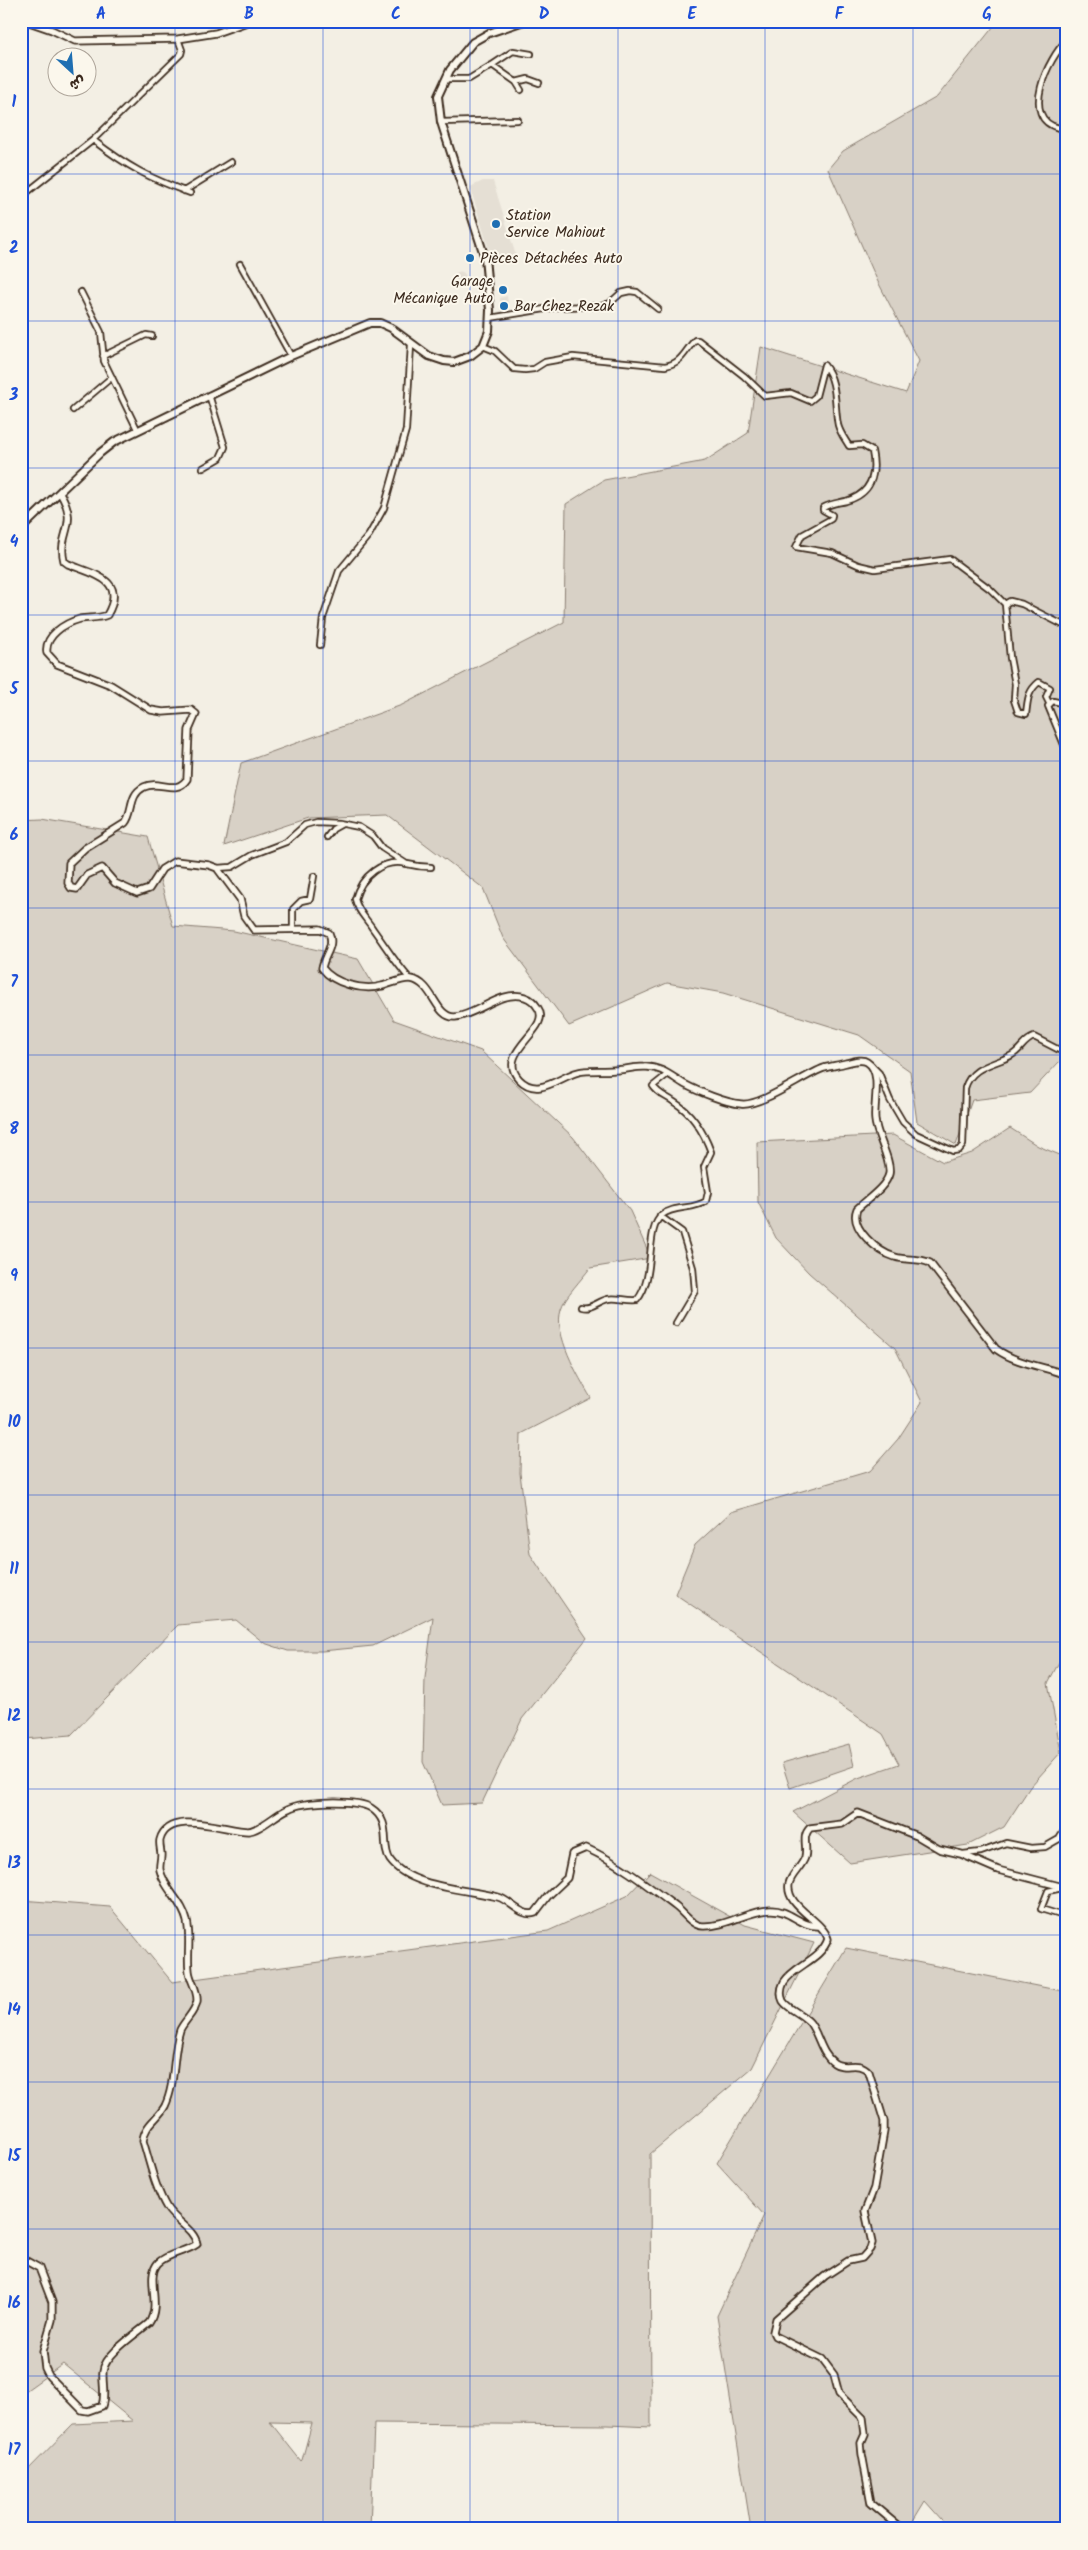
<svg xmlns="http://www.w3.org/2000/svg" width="1088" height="2550" viewBox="0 0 1088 2550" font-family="Kalam,'Playpen Sans Arabic',sans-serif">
	<rect width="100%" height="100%" fill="#f3efe4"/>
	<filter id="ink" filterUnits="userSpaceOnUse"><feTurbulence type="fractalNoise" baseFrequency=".02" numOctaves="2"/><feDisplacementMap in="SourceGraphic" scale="10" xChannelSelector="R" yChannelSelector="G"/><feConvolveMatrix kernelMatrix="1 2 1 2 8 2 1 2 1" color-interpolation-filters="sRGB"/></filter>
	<g filter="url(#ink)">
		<!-- built -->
		<path fill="#e5dfd4" d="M483,181h10l23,75 -18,4 -2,-5 -5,1 -21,-69z
			M454.5 277a5.5 5.5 0 1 1 11 0a5.5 5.5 0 1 1-11 0Z
			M507,296l2,14 -8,1 -1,-13z"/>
		<!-- green -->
		<path fill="#d8d1c6" stroke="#8a7e72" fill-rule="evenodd" d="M998,21h69v1038l-8,3 -29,31 -58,7 -16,45 -39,-23 -7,-51 -51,-36 -136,-42 -56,-10 -98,43 -66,-88 -20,-50 -96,-73 -79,3 -84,28 17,-83 161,-58 162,-83 2,-118 38,-24 101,-19 43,-28 13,-86 145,46 13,-32 -42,-81 -49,-111 15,-18 94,-54z
			M42,819l106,18 25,89 61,5 124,28 36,61 87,31 92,86 57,74 21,47 -61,10c-7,10 -26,29 -29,41 -8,25 17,67 30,89l-70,36 -1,39 10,81 57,84 -65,81 -40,84 -40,2 -19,-43 2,-84 8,-61 -60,29 -51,5h-34l-24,-8 -28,-23 -58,5 -107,110 -46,4 -4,-2v-917z
			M1010,1128l28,18 29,12v489l-19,36 13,69 -31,35 -26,40 -36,18 -118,18 -57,-51 65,-34 41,-14 -16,-30 -208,-140 20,-49 36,-33 139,-41 28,-32 24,-37 -27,-54 -86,-75 -33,-35 -18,-36 -1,-60 136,-7 50,27 29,-9z
			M849,1744l5,22 -64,22 -8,-25z
			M650,1872l95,53 69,18 -62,125 -102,86 1,273 -43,-2 -234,-2 -4,106h-349l1,-53 51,-52 60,-3 -70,-57 -42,30v-494l89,7 62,75 376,-51 79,-35zM270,2422l42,1 -10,37 -1,1z
			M846,1948l221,44v537h-117l-25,-28 -17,28h-157l-34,-213 47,-101 -47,-52z"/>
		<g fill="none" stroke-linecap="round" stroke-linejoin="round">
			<defs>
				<path id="minor" d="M492,65l21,-14 18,3
					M446,79h23l23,-14 24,17 5,8
					M516,82l12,-3 11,4
					M441,122l77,-2
					M1059,128c-40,-9 -11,-70 8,-88
					M93,140c35,27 56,38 97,53
					M184,191l47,-29
					M21,197l72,-57 88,-86 1,-4 -4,-11
					M240,264l51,92
					M81,292l20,40 3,29 33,68
					M490,318l67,-11 45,-1 8,-3 11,-10 9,-2 7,1 21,17
					M483,346l12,5 19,18 11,1 9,-1 11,-7 28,-5 92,9c17,-3 19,-14 30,-26h3l46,36 21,20 26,-3 19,8 6,-5 8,-31c14,17 10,40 14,60 2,8 7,14 11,21l13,-1 10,6c5,24 -1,43 -26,50 -8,2 -15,2 -23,7v2l9,5 -1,4 -29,16 -6,12 36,6 26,12 17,4 75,-10 40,30 15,15
					M103,356l43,-21 6,1
					M73,410l39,-33
					M203,468l17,-10 5,-11 -16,-52
					M320,645l3,-27 16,-47 30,-36 15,-27 22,-78 5,-85
					M1049,703l-3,-6 4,-9 -11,-6c-12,10 -11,18 -13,32l-8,-2 -4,-12 1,-16 -5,-26 -5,-54 5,-3 12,3 45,23
					M1067,704l-14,-3 -5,5 19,46
					M327,837l6,-8 9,-5
					M217,868l15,-1 20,-12 34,-13 19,-17 11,-3 23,1 20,4 14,9 9,12 23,15
					M293,929v-20l8,-8 9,-2 4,-23
					M410,979c-15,-17 -24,-32 -37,-50 -7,-11 -15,-17 -18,-30 6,-22 27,-41 52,-35 8,2 15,3 24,3
					M872,1066l7,7 11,27 13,22 13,12 37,17 6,-1 4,-5 2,-57c7,-23 30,-23 47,-33 9,-5 12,-15 22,-18l33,17
					M660,1216l22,16 11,36 2,23 -19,32
					M581,1307c10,3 17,-6 27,-8 8,-2 19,2 29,1 20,-24 7,-70 25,-85 12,-10 32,-5 44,-14l2,-9 -4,-25 7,-15c-7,-19 -19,-39 -37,-50 -8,-6 -15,-7 -21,-16l15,-12
					M963,1854l18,-2 25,-9 25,5 14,-1 14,-8 8,-13
					M1062,1888l-14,3 -7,18 26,8"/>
				<path id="tertiary" d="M26,21l26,9 23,11 103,-2 38,-6 34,-12
					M60,493c20,32 -3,40 4,68l4,3c24,10 60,15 39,51 -9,4 -18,2 -27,4 -15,4 -36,17 -33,34l10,11 54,21 40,25 12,2 28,-2 5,4 -7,16 -2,49c-11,17 -28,0 -43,8 -16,8 -10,25 -19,36l-40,25 -16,15 -1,20 3,5 6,1 10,-14 15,-7 13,15 22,10 12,-4 13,-20 13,-8 34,4 8,3 23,31 4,17 10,14 66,-1 9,4c6,13 -5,22 -7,35 12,16 41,23 60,18 9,-2 19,-8 29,-7 23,4 24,39 44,38 23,-2 46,-28 70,-20 6,2 10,6 13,11 15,21 -44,44 -19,71 21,22 44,-7 65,-8 10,-1 20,0 30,-1 10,0 20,-3 30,-3 16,-1 27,9 40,17 13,7 42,19 57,20 19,3 63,-29 83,-36 7,-2 15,-3 22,-5 6,-1 15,-5 21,-1 16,10 6,42 8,58 1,15 17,41 14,54 -3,13 -23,26 -32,35 -8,19 21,43 38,48 12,4 23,0 35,6l66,86c21,15 47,17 71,26
					M21,2258l18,10 13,34v18l-9,31 2,17 4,8 33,34 6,1 14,-5c4,-12 0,-22 1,-35 2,-17 33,-37 46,-48 13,-19 -4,-45 9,-60 10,-10 28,-11 39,-19 -3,-15 -22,-23 -30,-36 -12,-20 -17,-45 -24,-67 1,-16 15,-22 22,-35 11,-23 7,-51 15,-76 4,-9 16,-19 17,-29 1,-11 -7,-20 -8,-30 -2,-16 2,-34 -2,-50 -4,-19 -23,-32 -27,-51 -1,-4 1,-10 1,-15 0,-5 -2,-11 -1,-15 8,-32 67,-9 88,-9 11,0 28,-17 40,-22 15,-8 68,-10 83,-1 22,14 9,37 19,52 20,28 77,29 108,37 12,3 24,21 37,16l13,-17 19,-18 5,-24 14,-6c33,15 61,37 90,59 8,6 16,19 27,19 23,1 43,-15 67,-16 20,-1 30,17 49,16
					M902,2529l-31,-26 -9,-49 -1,-11 4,-9 -2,-16 -24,-24 -5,-19 -12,-16 -47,-23 -2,-4 3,-13 49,-43 23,-15 14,-3 8,-9 2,-6 -7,-32 9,-23 10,-57v-10l-15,-49c-11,-13 -24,-1 -35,-9 -13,-9 -15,-28 -24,-40 -7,-9 -21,-13 -27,-22 -3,-6 -2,-13 1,-19 11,-17 37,-22 44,-43 -5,-19 -43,-32 -39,-55 2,-10 13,-17 16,-27 3,-11 -4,-20 5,-29l32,-4 16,-11 59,23 22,13 22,5 37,16 69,18"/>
				<path id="secondary" d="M21,529l79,-76 14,-11 177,-86 79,-33h10l11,5 38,28 15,5 10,1 16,-6 13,-10 6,-15 1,-21 -5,-52 -44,-136 -3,-26 12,-26 23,-28 16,-9 35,-12"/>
			</defs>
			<!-- minor casing -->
			<use href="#minor" stroke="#3b2a1e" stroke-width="8"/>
			<!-- tertiary casing -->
			<use href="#tertiary" stroke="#3b2a1e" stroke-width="9"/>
			<!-- secondary casing -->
			<use href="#secondary" stroke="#3b2a1e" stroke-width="10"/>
			<!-- minor -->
			<use href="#minor" stroke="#fbf7ec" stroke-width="4.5"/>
			<!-- tertiary -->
			<use href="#tertiary" stroke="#fbf7ec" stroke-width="5.5"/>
			<!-- secondary -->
			<use href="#secondary" stroke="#fbf7ec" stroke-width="6"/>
		</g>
	</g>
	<!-- grid -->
	<path fill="none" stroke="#1d4ed8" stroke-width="1" stroke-opacity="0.55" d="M175,21v2508M323,21v2508M470,21v2508M618,21v2508M765,21v2508M913,21v2508M21,174h1046M21,321h1046M21,468h1046M21,615h1046M21,761h1046M21,908h1046M21,1055h1046M21,1202h1046M21,1348h1046M21,1495h1046M21,1642h1046M21,1789h1046M21,1935h1046M21,2082h1046M21,2229h1046M21,2376h1046"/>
	<!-- markers -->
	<g fill="#1f6fb2" stroke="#fbf7ec" stroke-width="2">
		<circle cx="496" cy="224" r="5"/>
		<circle cx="470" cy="258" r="5"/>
		<circle cx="503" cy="290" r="5"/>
		<circle cx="504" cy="306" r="5"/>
	</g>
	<g text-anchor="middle" stroke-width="4" stroke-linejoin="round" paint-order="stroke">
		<!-- poi labels -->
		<g font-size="15" fill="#3b2a1e" stroke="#fbf7ec" text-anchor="start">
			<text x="506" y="220">Station<tspan x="506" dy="17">Service Mahiout</tspan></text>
			<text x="480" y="263">Pièces Détachées Auto</text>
			<text x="493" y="286" text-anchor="end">Garage<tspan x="493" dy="17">Mécanique Auto</tspan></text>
			<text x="514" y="311">Bar Chez Rezak</text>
		</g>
	</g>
	<!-- margin -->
	<rect width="1088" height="2550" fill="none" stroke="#fbf7ec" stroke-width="55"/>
	<!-- north arrow -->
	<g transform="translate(72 72) rotate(154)"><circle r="24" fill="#fbf7ec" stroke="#aea59a"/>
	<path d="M0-4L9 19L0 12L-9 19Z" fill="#1f6fb2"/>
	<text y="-8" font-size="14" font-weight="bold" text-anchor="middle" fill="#3b2a1e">ش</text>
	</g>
	<rect x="28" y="28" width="1032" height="2494" fill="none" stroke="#1d4ed8" stroke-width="2"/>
	<g font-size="16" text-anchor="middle" font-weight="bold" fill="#1d4ed8">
		<text x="101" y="19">A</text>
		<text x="249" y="19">B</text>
		<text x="396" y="19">C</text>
		<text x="544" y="19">D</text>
		<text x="692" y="19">E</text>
		<text x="839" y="19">F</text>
		<text x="987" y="19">G</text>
		<text x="14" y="107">1</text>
		<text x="14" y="253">2</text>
		<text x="14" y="400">3</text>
		<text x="14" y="547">4</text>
		<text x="14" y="694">5</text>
		<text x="14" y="840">6</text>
		<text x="14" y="987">7</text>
		<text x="14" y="1134">8</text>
		<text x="14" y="1281">9</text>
		<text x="14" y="1427">10</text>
		<text x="14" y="1574">11</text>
		<text x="14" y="1721">12</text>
		<text x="14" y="1868">13</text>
		<text x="14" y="2015">14</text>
		<text x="14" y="2161">15</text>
		<text x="14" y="2308">16</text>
		<text x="14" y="2455">17</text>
	</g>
</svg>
